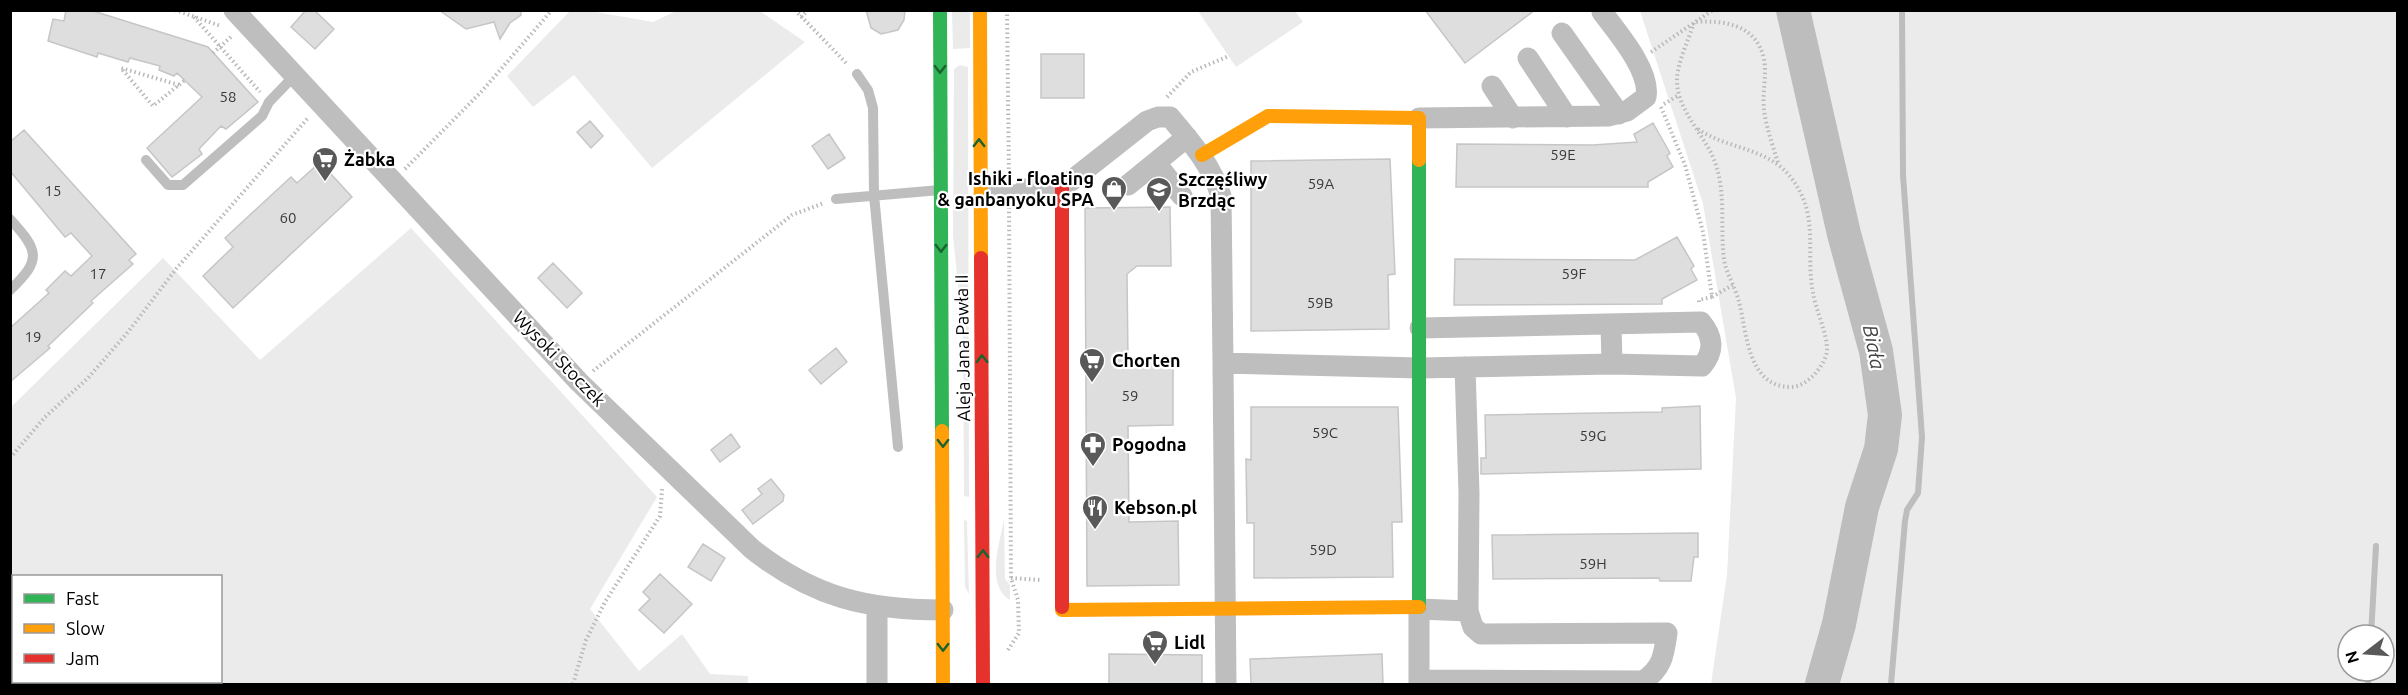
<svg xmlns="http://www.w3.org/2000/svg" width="2408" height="695" viewBox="0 0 2408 695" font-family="Ubuntu,sans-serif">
	<rect width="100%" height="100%" fill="#fff"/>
	<!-- green -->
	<path fill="#ebebeb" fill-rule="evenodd" d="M571,10l19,1 63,11 23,-11h84l45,31 -153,126 -78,-93 -41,32 -26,-31z
		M952,11h18v37l-17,1z
		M1198,11h97l8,11 -67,45z
		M1640,11h757v673h-686l16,-109 9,-177 -33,-194zM2348,635h36v36h-36z
		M960,65l8,2 1,430 -5,-1 -1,-164 -10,-96 1,-167z
		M411,228l246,269 -67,112 49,62 43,-37 28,40 38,2v8h-737v-277l152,-149 97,102zM14,576h206v106h-206z
		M1004,519l1,60 5,6v15c-25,-15 -10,-57 -6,-81z
		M964,520l3,1 2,73 -4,-7z"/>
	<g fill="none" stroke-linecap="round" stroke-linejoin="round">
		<!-- stream -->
		<path stroke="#bdbdbd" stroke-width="6" d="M2371,635l5,-89
			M1891,684l14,-163 2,-11 11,-17 4,-56 -19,-262 -1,-165
			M2368,684l1,-13"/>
		<!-- river -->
		<path stroke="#bdbdbd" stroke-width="34" d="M1793,10l51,224 32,117 9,64 -4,34 -19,58 -23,117 -17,60"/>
	</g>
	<!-- building -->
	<path fill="#dedede" stroke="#c6c6c6" stroke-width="1.5" d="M66,10h24l118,37 50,55 -32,27 -5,-3 -22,23 3,5 -30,23 -25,-29 55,-51 -25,-24 -3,3 -15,-6 1,-4 -30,-8 -2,4 -30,-9 -1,4 -49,-16 5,-22 11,2z
		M306,10h8l20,19 -19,20 -24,-22z
		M439,10h82v5l-11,8 -10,16 -6,-17 -28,7z
		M866,10h39l-1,10 -6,10 -17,4 -10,-6z
		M1425,10h110l-70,53z
		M1041,54h43v44h-43z
		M590,121l13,15 -12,12 -14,-16z
		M1653,123l17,30 -3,3 6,11 -25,15v5h-192l1,-43 136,1 44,-3 -3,-8z
		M24,130l112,124 -7,6 4,4 -42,37 2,2 -45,43 2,2 -40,34v-54l39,-35 -3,-3 19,-19 6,5 21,-20 -21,-23 -6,4 -55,-66v-29z
		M829,134l16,24 -17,11 -16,-23z
		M1390,159l5,115 -7,1 1,54 -138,2v-170z
		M320,162l32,35 -119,111 -30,-32 30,-29 -8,-9 66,-61 6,6z
		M1170,207l1,59h-34l-10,8 1,87h45v64l-45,1 1,96 49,-1 1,64 -92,1 -2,-378z
		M1677,237l17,29 -3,3 6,11 -35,19v5l-208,1 1,-46 180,1z
		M553,263l29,30 -15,15 -29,-30z
		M836,348l11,14 -26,22 -12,-14z
		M1700,406l1,63 -220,5v-16h5l-1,-43 177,-3v-4z
		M1251,407h147l4,115h-10l1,55 -139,1v-55h-7l-1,-64 5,1z
		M731,434l9,13 -20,15 -9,-12z
		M771,479l13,16 -1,6 -30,23 -11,-14 20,-16 -4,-5z
		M1698,533v24h-4l-3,24h-31l-1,-3 -166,1 -1,-44z
		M703,544l22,14 -14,23 -23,-14z
		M660,574l32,30 -28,29 -25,-23 11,-11 -7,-7z
		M1109,654l93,1v29h-93z
		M1382,654l1,30h-132l-1,-25z"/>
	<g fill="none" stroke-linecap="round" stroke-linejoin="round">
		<!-- path -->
		<path stroke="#b9b9b9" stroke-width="4" stroke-dasharray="1.5 3" stroke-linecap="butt" d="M175,10l46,16
			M795,10l53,55
			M1007,10l2,168
			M194,17l66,75
			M801,17l7,-7
			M1651,52l62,-42
			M213,53l19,-17
			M179,85l-58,-17 32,38 32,-26
			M1167,97l24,-25 38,-16
			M1664,104l15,-9
			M1661,107l24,58 18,67 9,65 -13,3v3
			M1698,129c30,21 71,18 94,50 28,37 13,73 21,114 3,18 14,39 14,57 -1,15 -20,37 -36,37 -44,0 -44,-55 -52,-85 -3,-14 -13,-28 -15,-43 -4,-31 2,-63 -8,-94 -9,-29 -40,-54 -39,-86 1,-19 12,-39 17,-57 30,-2 62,2 70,37 3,16 -2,34 0,51 2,17 9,36 14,53
			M405,169l77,-78 70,-81
			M1712,297l21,-12
			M593,371l199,-156 32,-12
			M10,458l35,-41 43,-39 40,-46 48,-63 132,-151
			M1011,578l29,2
			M1008,650l11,-17 -1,-33 -7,-22 -2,-375
			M573,684l13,-44 19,-38 55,-86 2,-27"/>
		<!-- lane -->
		<path stroke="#bebebe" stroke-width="10" d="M857,74l11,16 5,18 1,87 24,252
			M146,160l22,25h15l79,-69 7,-14 26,-27
			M983,191l42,-2
			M836,199l104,-9
			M10,219c28,31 33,40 0,71"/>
		<!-- street -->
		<path stroke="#bebebe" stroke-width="21" d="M234,10l345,372 173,167c61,48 114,61 191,61
			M1562,33l57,81
			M1528,58l39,59
			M1492,86l21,32
			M1419,118l189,-2 19,-5 19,-14c5,-26 -29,-65 -44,-85
			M1156,163l26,33
			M1128,185l59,-48
			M1025,189l37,-1 85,-67 11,-4h12c21,25 41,47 51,79l2,167 197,5 192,-4 90,2c13,-15 11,-30 -1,-44l-281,6
			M1611,324l1,40
			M1223,363l3,321
			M1419,680l224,1c19,-12 21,-26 24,-48l-186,1 -8,-7 -5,-16
			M877,684v-77
			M1419,684v-75l49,2 1,-118 -4,-126"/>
		<!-- fast -->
		<path stroke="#30b455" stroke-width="14" d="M940,10l2,421
			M1419,160v447"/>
		<!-- slow -->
		<path stroke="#ff9f0a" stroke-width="14" d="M980,10l1,248
			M1202,155l66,-39 151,2v42
			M942,431l1,253
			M1062,607v3l357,-3"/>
		<!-- jam -->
		<path stroke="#e5322d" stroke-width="14" d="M1062,188v419
			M981,258l2,426"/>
	</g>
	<!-- one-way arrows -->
	<defs><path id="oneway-chevron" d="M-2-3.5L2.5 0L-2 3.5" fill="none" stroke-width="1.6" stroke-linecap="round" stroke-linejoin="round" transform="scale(1.5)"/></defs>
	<g stroke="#1a632f">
		<use href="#oneway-chevron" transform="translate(940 69) rotate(90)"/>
		<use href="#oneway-chevron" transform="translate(979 143) rotate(-90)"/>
		<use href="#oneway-chevron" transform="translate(941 248) rotate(90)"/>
		<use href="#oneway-chevron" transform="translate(982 359) rotate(-91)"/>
		<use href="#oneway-chevron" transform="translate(943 443) rotate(90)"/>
		<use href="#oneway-chevron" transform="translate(983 554) rotate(-89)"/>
		<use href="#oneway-chevron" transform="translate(943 647) rotate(90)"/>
	</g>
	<!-- icons -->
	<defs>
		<symbol id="supermarket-pin" viewBox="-11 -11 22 30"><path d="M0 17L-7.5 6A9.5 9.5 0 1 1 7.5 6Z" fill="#595959" stroke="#fff"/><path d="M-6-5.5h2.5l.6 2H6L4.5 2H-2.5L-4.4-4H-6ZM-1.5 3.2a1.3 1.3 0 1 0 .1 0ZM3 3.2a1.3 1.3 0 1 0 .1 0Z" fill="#fff"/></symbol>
		<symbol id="shop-pin" viewBox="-11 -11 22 30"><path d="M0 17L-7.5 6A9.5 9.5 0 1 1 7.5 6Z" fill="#595959" stroke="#fff"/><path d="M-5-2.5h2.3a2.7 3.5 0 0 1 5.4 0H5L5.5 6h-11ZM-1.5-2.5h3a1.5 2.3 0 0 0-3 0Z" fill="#fff"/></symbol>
		<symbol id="school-pin" viewBox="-11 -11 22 30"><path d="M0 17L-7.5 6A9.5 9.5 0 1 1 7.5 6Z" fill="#595959" stroke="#fff"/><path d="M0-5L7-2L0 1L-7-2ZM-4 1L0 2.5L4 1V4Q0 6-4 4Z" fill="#fff"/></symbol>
		<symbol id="pharmacy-pin" viewBox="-11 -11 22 30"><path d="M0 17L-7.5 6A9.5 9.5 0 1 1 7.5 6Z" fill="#595959" stroke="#fff"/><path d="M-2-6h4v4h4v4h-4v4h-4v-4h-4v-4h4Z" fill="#fff"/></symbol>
		<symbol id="restaurant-pin" viewBox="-11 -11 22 30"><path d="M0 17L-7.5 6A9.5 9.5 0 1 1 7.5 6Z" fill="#595959" stroke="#fff"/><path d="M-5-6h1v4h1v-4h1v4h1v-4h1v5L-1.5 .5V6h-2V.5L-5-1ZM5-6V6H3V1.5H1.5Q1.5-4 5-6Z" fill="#fff"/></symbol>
	</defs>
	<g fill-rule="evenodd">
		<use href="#supermarket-pin" x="310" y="145" width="30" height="40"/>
		<use href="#shop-pin" x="1099" y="174" width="30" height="40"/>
		<use href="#school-pin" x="1144" y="175" width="30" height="40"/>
		<use href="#supermarket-pin" x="1077" y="346" width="30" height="40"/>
		<use href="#pharmacy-pin" x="1078" y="430" width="30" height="40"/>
		<use href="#restaurant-pin" x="1080" y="493" width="30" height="40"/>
		<use href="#supermarket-pin" x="1140" y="628" width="30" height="40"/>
	</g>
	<g text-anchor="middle" stroke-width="4.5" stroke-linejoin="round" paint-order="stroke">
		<!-- number labels -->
		<g font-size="15" fill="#383838">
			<text x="228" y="102">58</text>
			<text x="1563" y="160">59E</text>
			<text x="1321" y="189">59A</text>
			<text x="53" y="196">15</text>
			<text x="288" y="223">60</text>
			<text x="98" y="279">17</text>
			<text x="1574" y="279">59F</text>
			<text x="1320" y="308">59B</text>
			<text x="33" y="342">19</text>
			<text x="1130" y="401">59</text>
			<text x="1325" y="438">59C</text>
			<text x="1593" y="441">59G</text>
			<text x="1323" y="555">59D</text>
			<text x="1593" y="569">59H</text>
		</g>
		<!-- poi labels -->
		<g font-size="18" font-weight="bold" fill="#000" stroke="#fff" text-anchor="start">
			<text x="344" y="166">Żabka</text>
			<text x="1094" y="185" text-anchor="end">Ishiki - floating<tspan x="1094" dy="21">&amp; ganbanyoku SPA</tspan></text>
			<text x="1178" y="186">Szczęśliwy<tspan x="1178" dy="21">Brzdąc</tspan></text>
			<text x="1112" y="367">Chorten</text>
			<text x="1112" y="451">Pogodna</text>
			<text x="1114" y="514">Kebson.pl</text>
			<text x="1174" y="649">Lidl</text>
		</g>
		<!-- street labels -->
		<g font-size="18" fill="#000" stroke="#fff">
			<text transform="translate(963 348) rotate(-91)" y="6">Aleja Jana Pawła II</text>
			<text transform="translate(559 359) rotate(46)" y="6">Wysoki Stoczek</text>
		</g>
		<!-- water labels -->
		<g font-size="20" font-style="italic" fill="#424242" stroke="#fff">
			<text transform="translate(1874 347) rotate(79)" y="7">Biała</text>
		</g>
	</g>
	<!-- border -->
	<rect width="2408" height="695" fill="none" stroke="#000000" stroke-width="24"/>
	<!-- legend -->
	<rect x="12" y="575" width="210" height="108" fill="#ffffff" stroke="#999999" stroke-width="1.5"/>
	<rect x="24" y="594" width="30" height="9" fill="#30b455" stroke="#999999" stroke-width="1.5"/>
	<text x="66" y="605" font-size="18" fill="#000000">Fast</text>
	<rect x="24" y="624" width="30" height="9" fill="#ff9f0a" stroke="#999999" stroke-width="1.5"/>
	<text x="66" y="635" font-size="18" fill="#000000">Slow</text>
	<rect x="24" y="654" width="30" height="9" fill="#e5322d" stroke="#999999" stroke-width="1.5"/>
	<text x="66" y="665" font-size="18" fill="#000000">Jam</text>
	<!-- north arrow -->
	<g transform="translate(2366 653) rotate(253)"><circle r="28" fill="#ffffff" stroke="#999999" stroke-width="1.5"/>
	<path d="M0-4.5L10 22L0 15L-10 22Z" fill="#595959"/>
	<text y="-9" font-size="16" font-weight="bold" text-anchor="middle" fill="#000000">N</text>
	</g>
</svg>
